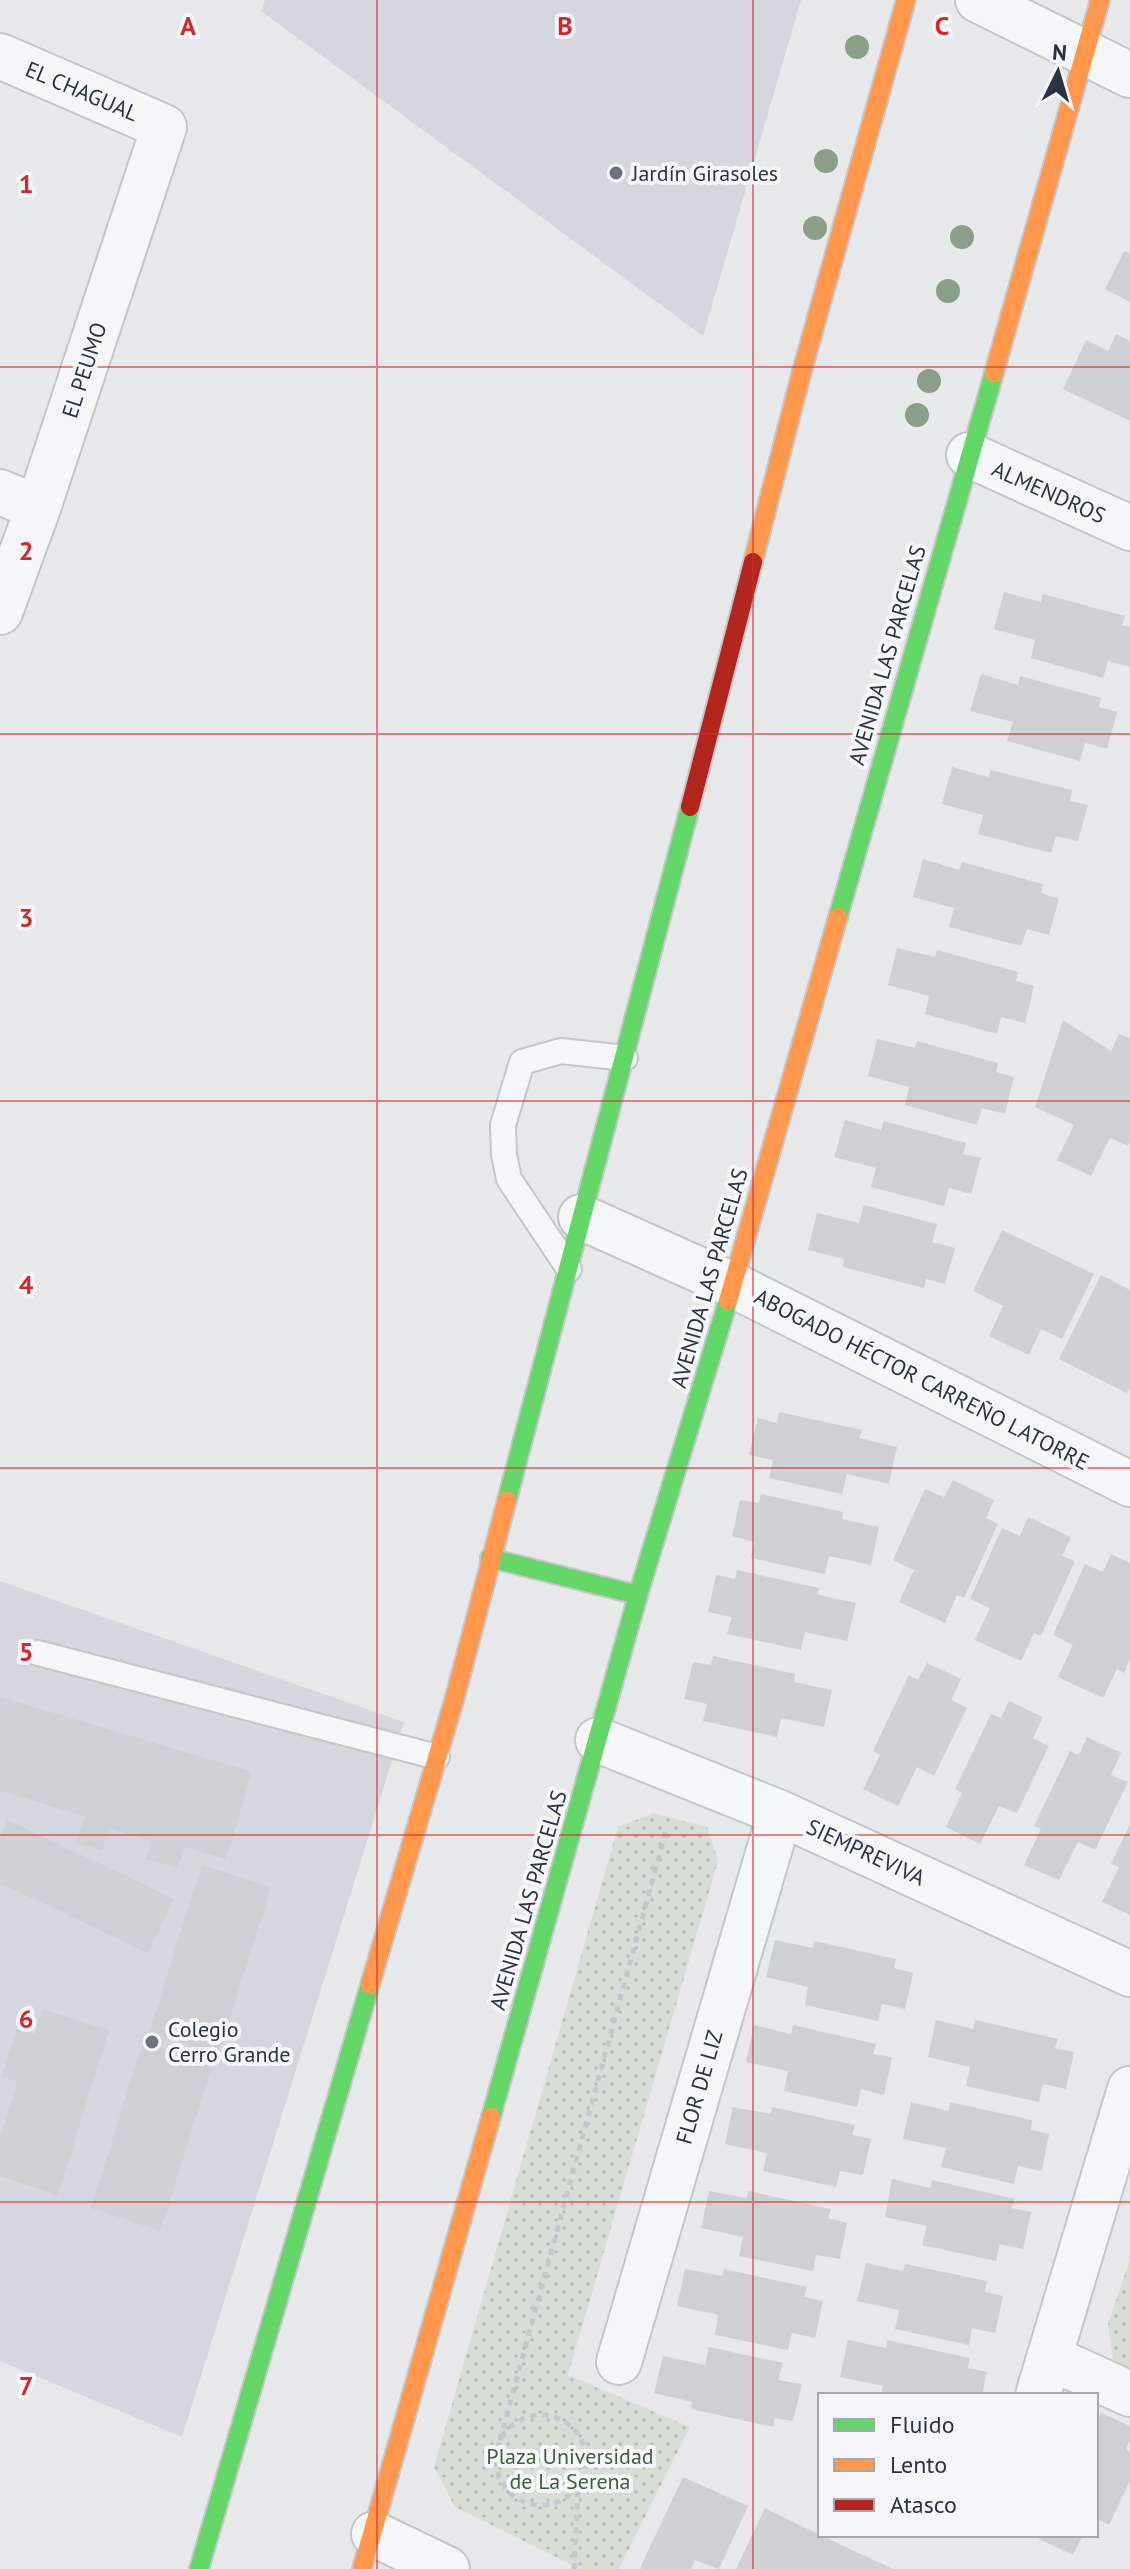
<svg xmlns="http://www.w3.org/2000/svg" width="1130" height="2569" viewBox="0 0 1130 2569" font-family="'PT Sans',sans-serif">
	<defs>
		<pattern id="park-dots" width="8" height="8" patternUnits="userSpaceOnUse" patternTransform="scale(2)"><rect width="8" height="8" fill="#d6ded6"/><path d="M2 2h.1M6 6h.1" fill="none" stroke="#b8bfb9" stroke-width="1.8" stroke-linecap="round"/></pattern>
	</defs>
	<rect width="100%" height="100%" fill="#e6e8ea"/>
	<!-- built -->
	<path fill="#d4d7dd" d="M265,0h536l-98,336 -442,-325z
		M0,1581l404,141 -222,715 -182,-76z"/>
	<!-- park -->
	<path fill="url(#park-dots)" d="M653,1813l54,14 11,34 -150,514 122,52 -71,142h-39l-125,-62 -21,-40 184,-640z
		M1130,2259v114l-16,-7 -6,-42z"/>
	<!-- building -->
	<path fill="#ced0d3" d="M1124,251l6,2v49l-25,-13z
		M1116,334l14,7v80l-67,-32 23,-49 22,11z
		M1004,592l37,10 2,-8 82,22 -3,9 8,2v40l-22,-6 -5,17 -72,-20 4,-18 -41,-11z
		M981,674l37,11 2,-9 81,22 -2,9 18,5 -10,37 -22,-6 -5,18 -73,-20 6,-19 -43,-11z
		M952,767l36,10 3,-7 81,20 -2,11 18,4 -10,36 -22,-5 -5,17 -73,-19 5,-19 -41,-11z
		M923,859l36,11 3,-8 81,22 -2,9 18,6 -10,36 -22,-6 -6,17 -72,-19 5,-19 -41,-11z
		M897,948l38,9 2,-7 81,22 -2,9 18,5 -9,37 -24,-6 -4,17 -72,-20 4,-18 -41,-11z
		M1063,1020l48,31 8,-17 11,4v103l-2,5 -18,-8 -19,38 -34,-16 17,-35 -39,-18z
		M877,1039l38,9 2,-7 81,22 -2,9 18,5 -9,37 -23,-6 -5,17 -72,-20 4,-18 -41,-11z
		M845,1120l36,10 3,-9 82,22 -3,11 18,4 -10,36 -22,-6 -5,18 -73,-19 5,-19 -42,-11z
		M864,1205l73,19 -5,18 23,6 -10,36 -19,-5 -2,9 -81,-21 1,-8 -36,-9 9,-37 42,10z
		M1002,1230l92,44 -32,65 -21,-10 -12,26 -40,-19 14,-30 -30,-15z
		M1101,1275l29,15v98l-3,5 -68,-34z
		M779,1412l83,18 -3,8 38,9 -8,37 -42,-10 -5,20 -73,-16 4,-18 -24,-5 9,-37 19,5z
		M953,1480l41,20 -8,18 12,6 -34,74 -7,-3 -12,28 -46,-21 15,-32 -21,-10 32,-71 19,8z
		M761,1494l82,18 -1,7 37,8 -8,38 -42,-9 -4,18 -74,-16 4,-16 -23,-6 8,-36 19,3z
		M1028,1517l43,20 -9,19 13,5 -34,75 -7,-3 -13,28 -46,-21 15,-32 -20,-9 32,-71 18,8z
		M1111,1554l19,9v96l-6,14 -7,-4 -14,29 -45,-21 15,-32 -20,-10 32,-71 18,8z
		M737,1570l82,18 -1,7 38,8 -9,38 -42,-9 -4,18 -74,-16 5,-17 -24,-5 8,-37 19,4z
		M713,1656l82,18 -1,8 38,8 -8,37 -43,-9 -4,19 -74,-16 4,-17 -23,-5 9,-37 18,3z
		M927,1663l34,16 -10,21 16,8 -33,68 -17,-9 -19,39 -35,-17 17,-34 -7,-4 36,-76 9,5z
		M0,1697l252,75 -26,87 -41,-12 -7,21 -32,-9 5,-18 -42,-13 -7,22 -26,-7 9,-27 -85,-25z
		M1009,1701l34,16 -10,21 16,8 -32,67 -18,-7 -19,38 -34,-17 16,-34 -7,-4 36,-75 10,4z
		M1087,1737l34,16 -10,22 17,7 -33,68 -17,-8 -19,38 -35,-15 17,-36 -7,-3 36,-75 9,4z
		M8,1820l166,79 -26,54 -148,-70v-45z
		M1130,1824v91l-28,-13 17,-35 -8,-3z
		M202,1865l69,22 -52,167 -70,-22z
		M775,1940l38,8 1,-7 82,18 -2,9 19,5 -8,36 -23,-5 -4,17 -73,-16 3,-18 -42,-10z
		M42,2009l67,21 -51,165 -58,-19v-37l18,-57 -16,-5 15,-49 18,6z
		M936,2020l37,9 2,-9 83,19 -3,9 19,4 -8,37 -23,-5 -4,18 -73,-16 4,-19 -42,-10z
		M754,2025l37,9 2,-9 83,19 -3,10 19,3 -8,38 -23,-6 -4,18 -73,-16 4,-20 -42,-9z
		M143,2042l70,22 -53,167 -69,-23z
		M911,2102l38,9 1,-9 82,18 -1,10 18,4 -7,37 -24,-5 -4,18 -73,-17 5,-19 -43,-9z
		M733,2107l38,7 1,-7 83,18 -3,10 19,4 -8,36 -23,-4 -4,16 -73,-16 4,-18 -42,-9z
		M892,2179l38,9 2,-8 83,19 -3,9 19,4 -8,37 -23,-5 -4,17 -74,-16 5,-19 -42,-9z
		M709,2191l38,7 1,-7 83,18 -3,9 19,5 -7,36 -24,-4 -3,16 -74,-15 4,-19 -42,-9z
		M866,2263l37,8 2,-7 82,17 -2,11 18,4 -8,37 -23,-5 -3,17 -74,-16 4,-19 -42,-9z
		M685,2269l37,7 2,-7 83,18 -3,10 19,4 -8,37 -23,-5 -4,17 -73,-15 3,-20 -41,-9z
		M848,2340l38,8 1,-8 83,18 -2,10 19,4 -5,23h-101l2,-9 -43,-9z
		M709,2347l74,16 -5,17 24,4 -9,37 -18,-3 -2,9 -82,-18 1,-7 -38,-9 9,-37 42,9z
		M1101,2413l29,13v14l-4,9 4,3v29l-21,44 -13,-6v-95z
		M683,2477l65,29 -29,63 -24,-9 -4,9h-49l-2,-1z
		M765,2508l55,27 73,34h-157z
		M1041,2535h42l-10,20 -34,-16z"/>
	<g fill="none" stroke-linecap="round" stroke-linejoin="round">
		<defs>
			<path id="lane" d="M569,1269l-60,-90 -5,-24 -1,-30 19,-63 39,-11 64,7
				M38,1653l399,104"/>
			<path id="street" d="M978,0l152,75
				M0,56l164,71 -126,381 -38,104
				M969,455l161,73
				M0,492l38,16
				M581,1217l150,67 399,200
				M598,1740l182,73 350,161
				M1051,2358l79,36
				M619,2362l161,-549
				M1038,2395l92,-306
				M374,2534l73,35"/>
			<path id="fast" d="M838,917l156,-544
				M507,1500l183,-693
				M490,1558l148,37
				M491,2117l147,-522 90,-294
				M199,2569l171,-584"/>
			<path id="slow" d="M994,373l106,-373
				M753,562l49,-191 104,-371
				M728,1301l110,-384
				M370,1985l85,-288 52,-197
				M362,2569l129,-452"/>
			<path id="jam" d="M690,807l63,-245"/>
		</defs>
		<!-- lane casing -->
		<use href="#lane" stroke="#c4c6c8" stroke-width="28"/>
		<!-- street casing -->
		<use href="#street" stroke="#c4c6c8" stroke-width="48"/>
		<!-- fast casing -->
		<use href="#fast" stroke="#c4c6c8" stroke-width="22"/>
		<!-- slow casing -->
		<use href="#slow" stroke="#c4c6c8" stroke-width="22"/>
		<!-- jam casing -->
		<use href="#jam" stroke="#c4c6c8" stroke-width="22"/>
		<!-- path -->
		<path stroke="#c5c6ca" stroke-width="5" stroke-dasharray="6 6" stroke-linecap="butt" d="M496 2460a45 45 0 1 1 90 0a45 45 0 1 1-90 0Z
			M500,2440l167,-613
			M574,2569l4,-83"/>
		<!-- lane -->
		<use href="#lane" stroke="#f5f6f7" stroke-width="24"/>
		<!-- street -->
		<use href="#street" stroke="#f5f6f7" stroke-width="44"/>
		<!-- fast -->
		<use href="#fast" stroke="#63d668" stroke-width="18"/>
		<!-- slow -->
		<use href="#slow" stroke="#ff974d" stroke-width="18"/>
		<!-- jam -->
		<use href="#jam" stroke="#b3261e" stroke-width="18"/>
	</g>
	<!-- trees -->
	<g fill="#8a9e88">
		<circle cx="857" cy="47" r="12"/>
		<circle cx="826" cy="161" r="12"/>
		<circle cx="815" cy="228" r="12"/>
		<circle cx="962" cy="237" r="12"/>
		<circle cx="948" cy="291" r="12"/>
		<circle cx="929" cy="381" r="12"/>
		<circle cx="917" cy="415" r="12"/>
	</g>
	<!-- grid -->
	<path fill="none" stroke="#d62828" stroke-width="2" stroke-opacity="0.55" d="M377,0v2569M753,0v2569M0,367h1130M0,734h1130M0,1101h1130M0,1468h1130M0,1835h1130M0,2202h1130"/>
	<!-- markers -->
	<g fill="#6c737f" stroke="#f4f6f9" stroke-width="3">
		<circle cx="616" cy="173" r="8"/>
		<circle cx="152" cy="2042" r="8"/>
	</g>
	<g text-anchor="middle" stroke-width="8" stroke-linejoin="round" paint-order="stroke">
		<!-- street labels -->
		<g font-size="22" fill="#2b3445" stroke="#f4f6f9">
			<text transform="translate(82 91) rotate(23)" y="8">EL CHAGUAL</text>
			<text transform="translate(84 370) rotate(-72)" y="8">EL PEUMO</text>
			<text transform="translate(1049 492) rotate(24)" y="8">ALMENDROS</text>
			<text transform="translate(887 655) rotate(-74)" y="8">AVENIDA LAS PARCELAS</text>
			<text transform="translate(709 1278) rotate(-74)" y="8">AVENIDA LAS PARCELAS</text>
			<text transform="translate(922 1379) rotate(27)" y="8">ABOGADO HÉCTOR CARREÑO LATORRE</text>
			<text transform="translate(866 1852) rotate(25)" y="8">SIEMPREVIVA</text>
			<text transform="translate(528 1900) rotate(-74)" y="8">AVENIDA LAS PARCELAS</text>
			<text transform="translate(699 2087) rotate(-74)" y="8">FLOR DE LIZ</text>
		</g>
		<!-- poi labels -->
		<g font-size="22" fill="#2b3445" stroke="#f4f6f9" text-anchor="start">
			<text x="632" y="181">Jardín Girasoles</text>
			<text x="168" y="2037">Colegio<tspan x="168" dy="25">Cerro Grande</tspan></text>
		</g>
		<!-- park labels -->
		<g font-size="22" fill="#3f6138" stroke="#f4f6f9">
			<text x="570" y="2464">Plaza Universidad<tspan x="570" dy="25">de La Serena</tspan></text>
		</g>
	</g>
	<g font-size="26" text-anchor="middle" font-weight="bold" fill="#d62828" stroke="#f4f6f9" stroke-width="8" stroke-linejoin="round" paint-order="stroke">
		<text x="188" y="35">A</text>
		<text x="565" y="35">B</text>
		<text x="942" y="35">C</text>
		<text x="26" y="193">1</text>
		<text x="26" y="560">2</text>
		<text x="26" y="927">3</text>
		<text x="26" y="1294">4</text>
		<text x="26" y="1661">5</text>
		<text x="26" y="2028">6</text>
		<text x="26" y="2395">7</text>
	</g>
	<!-- legend -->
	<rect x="818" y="2393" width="280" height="144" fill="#f4f6f9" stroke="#a4a8b1" stroke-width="2"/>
	<rect x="834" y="2419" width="40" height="12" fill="#63d668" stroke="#a4a8b1" stroke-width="2"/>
	<text x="890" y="2433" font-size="24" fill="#2b3445">Fluido</text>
	<rect x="834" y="2459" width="40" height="12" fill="#ff974d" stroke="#a4a8b1" stroke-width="2"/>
	<text x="890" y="2473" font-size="24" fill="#2b3445">Lento</text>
	<rect x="834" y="2499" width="40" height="12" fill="#b3261e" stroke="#a4a8b1" stroke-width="2"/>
	<text x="890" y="2513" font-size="24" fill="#2b3445">Atasco</text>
	<!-- north arrow -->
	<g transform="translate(1058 72) rotate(5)" stroke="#f4f6f9" stroke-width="6" paint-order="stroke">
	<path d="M0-6L14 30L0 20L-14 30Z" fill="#2b3445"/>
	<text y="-12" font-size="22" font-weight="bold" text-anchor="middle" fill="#2b3445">N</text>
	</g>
</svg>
